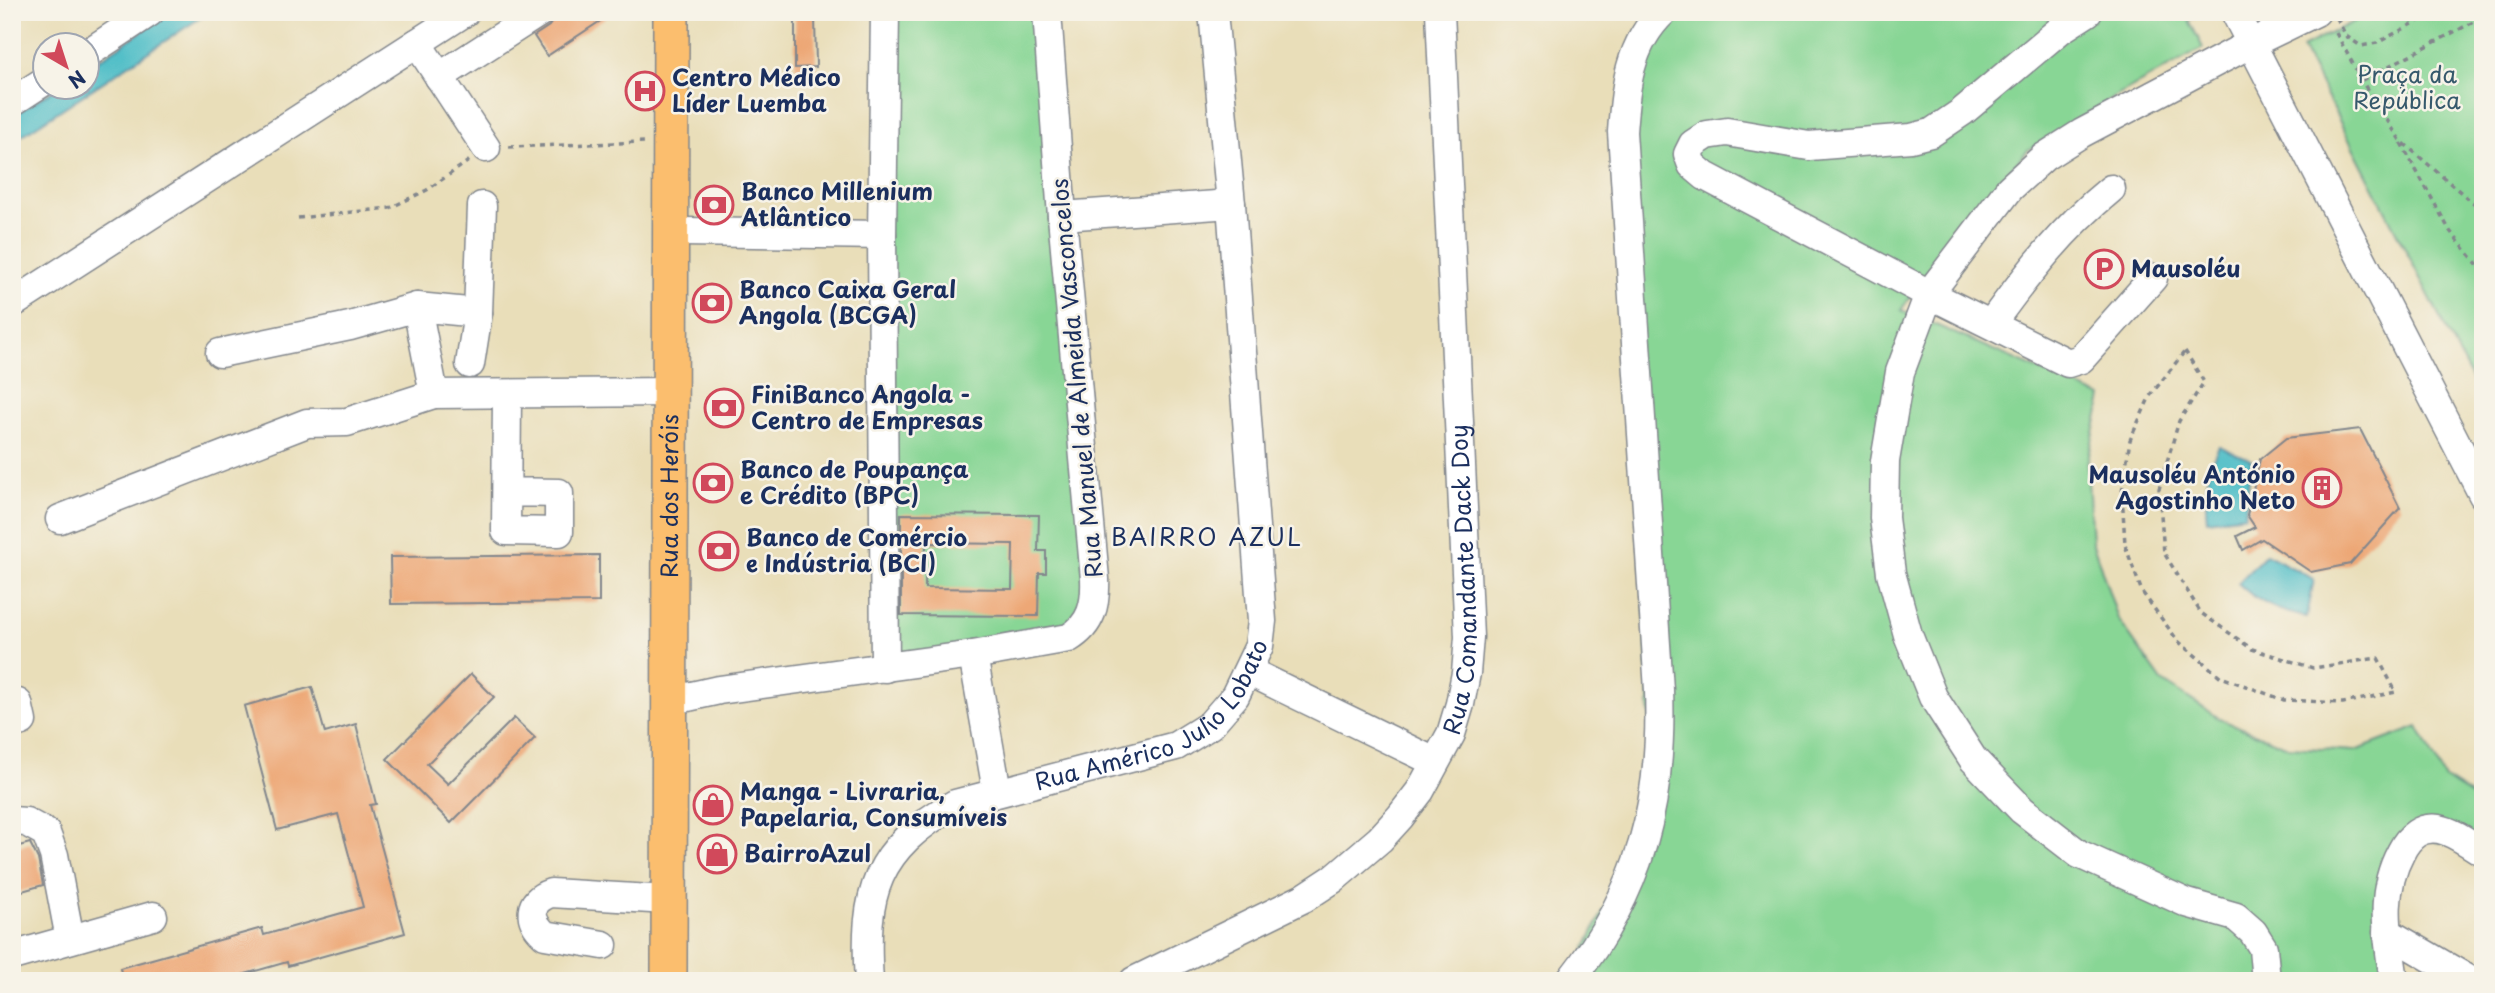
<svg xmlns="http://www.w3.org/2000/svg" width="2495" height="993" viewBox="0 0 2495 993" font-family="'Playpen Sans',sans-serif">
	<rect width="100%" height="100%" fill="#f7f3e8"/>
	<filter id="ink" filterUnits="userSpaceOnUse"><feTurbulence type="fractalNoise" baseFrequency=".0143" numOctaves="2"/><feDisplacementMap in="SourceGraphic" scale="14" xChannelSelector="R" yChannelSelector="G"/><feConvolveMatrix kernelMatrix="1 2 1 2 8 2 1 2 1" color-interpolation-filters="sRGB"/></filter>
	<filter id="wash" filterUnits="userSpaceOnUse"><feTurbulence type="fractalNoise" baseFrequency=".00686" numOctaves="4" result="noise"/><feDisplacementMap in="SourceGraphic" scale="28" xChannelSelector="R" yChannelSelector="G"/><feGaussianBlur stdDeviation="1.57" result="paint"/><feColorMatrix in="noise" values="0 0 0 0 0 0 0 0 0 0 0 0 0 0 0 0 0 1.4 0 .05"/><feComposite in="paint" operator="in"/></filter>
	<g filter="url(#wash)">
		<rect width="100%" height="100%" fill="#e9deb9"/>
		<!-- green -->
		<path fill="#88d695" stroke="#52827a" stroke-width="2" d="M885,12h162l40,611 -202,45z
			M1664,12h537l-12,8 14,28 -88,49 -87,53 -68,75 -59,85 201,87 -15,67 5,77 26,78 44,62 60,39 66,27 67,4 63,-24 27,52 38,24v49l-72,-16 -22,41 5,104h-824l84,-177 -32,-672z
			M2372,12h111v389l-181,-353z"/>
		<!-- water -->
		<path fill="#50bec7" stroke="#367692" stroke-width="2" d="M171,12h38l-197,130v-26l44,-28h32v-21z
			M2219,446l32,14 -6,55 -38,5c-3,-26 0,-51 12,-74z
			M2266,554l48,25 -7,38c-28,-5 -49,-14 -69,-34z"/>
		<g id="blocks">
			<!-- building -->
			<path fill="#eda776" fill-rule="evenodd" d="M561,12h53l-67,44 -13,-20 15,-10 7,-10z
				M795,16h20l1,51 -21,1z
				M2360,429l40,79 -50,56 -39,8 -49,-33 -19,11 -6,-14 18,-9 -8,-12 13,-56 26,-21z
				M901,514l138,1 -1,36h8v22h-7l-1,43 -137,-1zM926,543l87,1 -1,45 -87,-1z
				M599,555v47l-208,2 -1,-47z
				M471,674l23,23 -67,67 21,20 66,-66 21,20 -84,85 -64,-64z
				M312,687l13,46 31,-9 20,80 -6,1 35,128 -117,33 -1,-4 -66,19h-98l-3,-13 142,-40 2,7 99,-28 -25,-93 -61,16 -33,-124z
				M30,843l8,16 5,26 -31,9v-46z"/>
		</g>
	</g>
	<g filter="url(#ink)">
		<use href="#blocks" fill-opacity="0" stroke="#82868c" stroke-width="2"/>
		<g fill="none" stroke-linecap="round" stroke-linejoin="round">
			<defs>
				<g id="minor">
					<path d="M885,12l-3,223 3,433"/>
					<path d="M2088,12l-28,18 -98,82 -31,21 -20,5 -102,8 -82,-14 -20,3 -14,9 -5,10 4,11 13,11 224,118 139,69 13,-4 72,-81"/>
					<path d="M2235,12l248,483"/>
					<path d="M417,43l69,105"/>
					<path d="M88,53l62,-41"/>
					<path d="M439,77l101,-65"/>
					<path d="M12,102l34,-22"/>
					<path d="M1062,216l169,-12"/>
					<path d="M683,232l199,3"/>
					<path d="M12,304l453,-292"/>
					<path d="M417,307l17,87"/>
					<path d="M1991,324c36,-50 72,-96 120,-135"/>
					<path d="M220,353l130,-27 67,-19 61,6"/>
					<path d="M470,364l8,-51 4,-107"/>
					<path d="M507,492l52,1v39l-53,-1 1,-137"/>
					<path d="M60,519l247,-96 40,-1 87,-28 236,-2"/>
					<path d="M973,655l24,136"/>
					<path d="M1248,671l187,91"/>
					<path d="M683,698l36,-8 254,-35 96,-17c23,-14 27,-34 26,-59l-33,-363 -15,-204"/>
					<path d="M12,724l10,-3 -4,-18"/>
					<path d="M12,821l14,1 20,11 8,22 16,84"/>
					<path d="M2387,932l84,49"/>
					<path d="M603,945l-58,-10c-17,-15 -18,-34 6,-42l117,7"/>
					<path d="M12,956l141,-40"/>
					<path id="s1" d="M869,981c-6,-88 6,-132 86,-177l221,-58 34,-21 25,-29 24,-50 3,-25 -31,-417 -18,-192"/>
					<path id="s2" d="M1134,981l170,-83 29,-19 47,-40 20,-22 20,-26 31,-57 9,-30 6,-31 3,-36 -29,-625"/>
					<path d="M1570,981c71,-90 93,-179 89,-291l-37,-558c3,-44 7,-88 41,-120"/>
					<path d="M2266,981l-3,-33 -10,-16 -17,-15 -49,-14 -108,-49 -57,-44 -49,-51 -40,-62 -25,-62 -17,-62 -7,-55 1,-57 15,-89 29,-78 81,-106 34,-31 38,-24 168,-89 66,-32"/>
					<path d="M2394,981c-6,-46 -16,-86 7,-129 8,-16 20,-26 38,-23 16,3 30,15 44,23"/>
				</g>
				<g id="major">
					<path id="s3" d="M669,981l2,-969"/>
				</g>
			</defs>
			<!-- minor casing -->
			<use href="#minor" stroke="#82868c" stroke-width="31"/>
			<!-- major casing -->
			<use href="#major" stroke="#82868c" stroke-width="38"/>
			<!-- path -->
			<path stroke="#82868c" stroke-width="3.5" stroke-dasharray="5 5" stroke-linecap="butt" d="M2337,18l9,18 15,10 16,-3 58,-31
				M2336,33l29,53 35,54 72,62 11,6
				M2362,80l121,-63
				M2401,143l49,88 33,40
				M509,147l135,-5
				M298,218l92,-10 37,-18 43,-30
				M2185,351l19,31 -25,39 -20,68 5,64 37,60 51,36 61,19 65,-10 18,34 -53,11 -59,-3 -63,-23 -43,-36 -36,-49 -17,-47 -3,-53 8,-52 20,-44z
				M2482,418l1,-1"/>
			<!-- minor -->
			<use href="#minor" stroke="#fff" stroke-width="28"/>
			<!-- major -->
			<use href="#major" stroke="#fbbe6e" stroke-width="35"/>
		</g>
	</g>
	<!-- icons -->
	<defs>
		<symbol id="hospital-ring" viewBox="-11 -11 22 22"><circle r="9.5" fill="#f7f3e8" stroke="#d1495b" stroke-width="1.5"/><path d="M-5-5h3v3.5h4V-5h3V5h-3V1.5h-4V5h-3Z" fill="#d1495b"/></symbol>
		<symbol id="bank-ring" viewBox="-11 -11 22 22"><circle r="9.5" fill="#f7f3e8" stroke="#d1495b" stroke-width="1.5"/><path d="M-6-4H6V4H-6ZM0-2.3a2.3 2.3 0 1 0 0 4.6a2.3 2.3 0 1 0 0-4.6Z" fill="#d1495b"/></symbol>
		<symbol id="parking-ring" viewBox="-11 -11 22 22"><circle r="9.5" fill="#f7f3e8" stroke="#d1495b" stroke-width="1.5"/><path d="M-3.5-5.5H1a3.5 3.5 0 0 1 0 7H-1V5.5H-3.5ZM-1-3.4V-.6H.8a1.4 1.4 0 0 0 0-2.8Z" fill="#d1495b"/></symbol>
		<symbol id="building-ring" viewBox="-11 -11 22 22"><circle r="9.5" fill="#f7f3e8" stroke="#d1495b" stroke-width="1.5"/><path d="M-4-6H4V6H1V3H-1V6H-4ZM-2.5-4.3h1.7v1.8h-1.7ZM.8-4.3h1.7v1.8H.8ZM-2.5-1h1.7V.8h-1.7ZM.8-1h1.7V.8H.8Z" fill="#d1495b"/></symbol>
		<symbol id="shop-ring" viewBox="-11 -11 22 22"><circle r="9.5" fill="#f7f3e8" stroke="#d1495b" stroke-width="1.5"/><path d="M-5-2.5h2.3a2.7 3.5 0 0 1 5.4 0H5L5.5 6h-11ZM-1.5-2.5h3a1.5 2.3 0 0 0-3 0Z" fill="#d1495b"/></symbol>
	</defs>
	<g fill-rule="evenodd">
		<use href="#hospital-ring" x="623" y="69" width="44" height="44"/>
		<use href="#bank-ring" x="692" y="183" width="44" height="44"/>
		<use href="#parking-ring" x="2082" y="247" width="44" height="44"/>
		<use href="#bank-ring" x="690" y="281" width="44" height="44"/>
		<use href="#bank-ring" x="702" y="386" width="44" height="44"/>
		<use href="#bank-ring" x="691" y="461" width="44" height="44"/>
		<use href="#building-ring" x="2300" y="466" width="44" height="44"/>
		<use href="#bank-ring" x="697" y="529" width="44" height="44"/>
		<use href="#shop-ring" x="691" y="783" width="44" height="44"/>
		<use href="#shop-ring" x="695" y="832" width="44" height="44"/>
	</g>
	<g text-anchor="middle" stroke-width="5" stroke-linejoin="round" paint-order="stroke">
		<!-- park labels -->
		<g font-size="23" fill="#36596c" stroke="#f7f3e8">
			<text x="2407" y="83">Praça da<tspan x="2407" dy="26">República</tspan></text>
		</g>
		<!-- poi labels -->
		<g font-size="23" font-weight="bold" fill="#1b2f5e" stroke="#f7f3e8" text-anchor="start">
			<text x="672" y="86">Centro Médico<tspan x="672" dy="26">Líder Luemba</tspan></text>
			<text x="741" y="200">Banco Millenium<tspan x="741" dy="26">Atlântico</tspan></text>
			<text x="2131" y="277">Mausoléu</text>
			<text x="739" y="298">Banco Caixa Geral<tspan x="739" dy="26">Angola (BCGA)</tspan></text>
			<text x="751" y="403">FiniBanco Angola -<tspan x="751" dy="26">Centro de Empresas</tspan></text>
			<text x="740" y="478">Banco de Poupança<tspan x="740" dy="26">e Crédito (BPC)</tspan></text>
			<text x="2295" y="483" text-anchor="end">Mausoléu António<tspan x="2295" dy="26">Agostinho Neto</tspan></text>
			<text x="746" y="546">Banco de Comércio<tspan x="746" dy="26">e Indústria (BCI)</tspan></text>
			<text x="740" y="800">Manga - Livraria,<tspan x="740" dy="26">Papelaria, Consumíveis</tspan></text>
			<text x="744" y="862">BairroAzul</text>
		</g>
		<!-- street labels -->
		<g font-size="23" fill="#1b2f5e" stroke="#f7f3e8">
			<text transform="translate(1077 378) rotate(-95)" y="8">Rua Manuel de Almeida Vasconcelos</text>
			<text dy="8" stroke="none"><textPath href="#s3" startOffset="485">Rua dos Heróis</textPath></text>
			<text dy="8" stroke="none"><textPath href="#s2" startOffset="569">Rua Comandante Dack Doy</textPath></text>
			<text dy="8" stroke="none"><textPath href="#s1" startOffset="438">Rua Américo Julio Lobato</textPath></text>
		</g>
		<!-- neighbourhood labels -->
		<g font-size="24" letter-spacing="2" fill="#1b2f5e" stroke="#f7f3e8">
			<text x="1207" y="546">BAIRRO AZUL</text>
		</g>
	</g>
	<!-- margin -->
	<rect width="2495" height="993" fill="none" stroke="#f7f3e8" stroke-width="42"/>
	<!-- north arrow -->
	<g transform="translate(66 66) rotate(141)"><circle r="33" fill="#f7f3e8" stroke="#9fa5b1" stroke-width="2"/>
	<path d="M0-5L12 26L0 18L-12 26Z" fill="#d1495b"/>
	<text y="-10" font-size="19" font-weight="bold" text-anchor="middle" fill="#1b2f5e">N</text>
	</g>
</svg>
